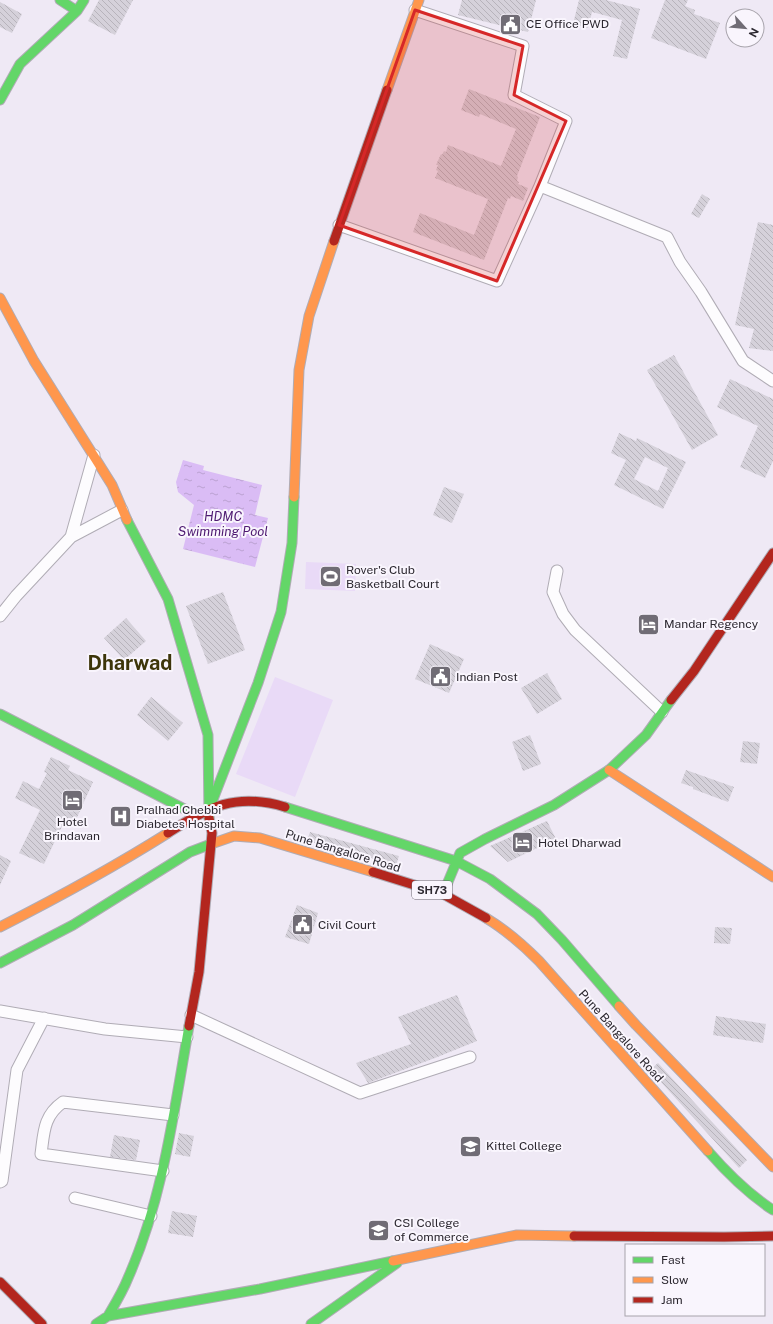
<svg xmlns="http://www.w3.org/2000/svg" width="773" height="1324" viewBox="0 0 773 1324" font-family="'Public Sans',sans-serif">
	<defs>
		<pattern id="water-ripples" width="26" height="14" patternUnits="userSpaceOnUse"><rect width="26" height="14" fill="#dabcf5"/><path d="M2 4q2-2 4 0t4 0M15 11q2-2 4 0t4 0" fill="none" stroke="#bba2d2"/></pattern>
		<pattern id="building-back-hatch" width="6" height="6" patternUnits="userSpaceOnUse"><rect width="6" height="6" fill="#d5d1da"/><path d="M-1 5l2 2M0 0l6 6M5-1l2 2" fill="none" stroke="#b7b3bb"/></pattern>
	</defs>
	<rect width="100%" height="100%" fill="#efe9f5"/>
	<!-- grass -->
	<path fill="#e9daf7" d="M306,562l50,2 -1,27 -50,-2z
		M275,677l58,23 -38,97 -59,-23z"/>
	<!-- water -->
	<path fill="url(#water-ripples)" d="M183,460l21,6 -1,4 59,15 -7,30 13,3 -13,49 -72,-18 11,-44 -16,-13 -2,-10z"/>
	<!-- building -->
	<path fill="url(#building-back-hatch)" fill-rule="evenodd" d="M99,0h34l-18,35 -27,-14z
		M462,0h74l-8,32 -70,-17z
		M579,0h27l34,9 -13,50 -14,-3 9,-36 -30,-8 -4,16 -15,-4z
		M665,0h23l-3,6 10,4 -1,4 26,9 -14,36 -55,-21z
		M0,2l22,12 -10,19 -12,-6z
		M469,89l71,28 -23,59 1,1 -1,4 2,1 -1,2 10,4 -5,13 -12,-5 -1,3 -2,-1 -24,62 -71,-28 7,-19 54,22 14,-36 -53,-21 3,-7 -2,-1 2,-5h-2l5,-11 1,1 2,-4 2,1 2,-7 53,21 15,-37 -36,-15 -1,3 -18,-7z
		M702,194l8,5 -11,19 -8,-4z
		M758,222l15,3v126l-24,-3 5,-19 -19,-4z
		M674,355l44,80 -26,15 -45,-80z
		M730,379l43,20v62l-8,17 -25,-11 18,-41 -41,-19z
		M619,433l17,8 1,-3 49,24 -23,47 -49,-24 12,-25 -15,-7zM645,457l23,11 -10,23 -24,-12z
		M444,487l20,7 -12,29 -19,-8z
		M223,592l22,58 -37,14 -22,-58z
		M126,618l20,23 -22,19 -20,-22z
		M430,644l34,15 -15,34 -34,-14z
		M547,673l15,26 -25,15 -16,-26z
		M151,697l32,26 -15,18 -31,-26z
		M530,735l11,29 -18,7 -11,-29z
		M743,741l17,2 -3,21 -17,-2z
		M51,757l19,9 -2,4 25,12 -19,42 -9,-4 -21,44 -25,-11 21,-43 -25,-12 8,-17 16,8 8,-16 -3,-1z
		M686,770l48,17 -6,15 -35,-13v-2l-12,-4z
		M547,821l9,18 -48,23 -18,-16z
		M310,832l89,24 -3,9 -89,-24z
		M0,855l11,6 -11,24z
		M297,905l21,8 -9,31 -24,-7z
		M715,927l17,1 -2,16 -16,-1z
		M457,995l20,46 -42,17 -67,25 -12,-20 55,-19 -13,-27z
		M716,1016l50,8 -3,19 -50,-8z
		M658,1063l89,97 -8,8 -89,-98z
		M179,1133l15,3 -4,21 -15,-3z
		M114,1135l26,5 -4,20 -26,-3z
		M172,1211l25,5 -4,21 -25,-4z"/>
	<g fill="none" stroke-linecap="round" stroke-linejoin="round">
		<defs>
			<path id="street" d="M540,186l127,51 13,25 21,30 42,69 30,20
				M339,225l158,56 43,-95 26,-65 -52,-26 9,-49 -108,-36
				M71,537l51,-27
				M557,571l-4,21 10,22 12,16 87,82
				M0,616l16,-20 55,-59 23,-82
				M0,1011l105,18 82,8
				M191,1015l169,78 110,-36
				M163,1171l-122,-17c3,-21 2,-38 22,-52l110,13
				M0,1182l2,-1 15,-111 27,-52
				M75,1198l76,18"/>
			<path id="fast" d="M60,0l17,11 7,-11
				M0,100l20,-36 57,-53
				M127,520l41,79 40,136 1,83
				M0,714l196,101
				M212,802l46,-119 23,-71 11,-69 2,-46
				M285,807l171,54 34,18 47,35 25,26 57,66
				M443,894l17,-41 25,-14 69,-34 55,-35 37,-35 25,-35
				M0,963l73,-38 117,-73 21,-8
				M708,1151c20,23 39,42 65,59
				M108,1316c7,-12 15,-25 20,-38 35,-79 46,-167 61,-252
				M96,1324l12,-8 152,-27 133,-28
				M311,1324l86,-61"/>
			<path id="slow" d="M387,90l32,-90
				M0,298l34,63 78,124 15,35
				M294,497l5,-127 10,-54 25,-75
				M609,770l164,107
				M211,844l23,-8 26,2 113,34
				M486,918c20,12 37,27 53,43l169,190
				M0,927c57,-29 114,-60 168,-94
				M619,1006l17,19 137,142
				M393,1261l124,-26 57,1"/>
			<path id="jam" d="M334,241l53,-151
				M671,700l23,-29 79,-118
				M168,833c40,-26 68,-41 117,-26
				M373,872l70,22 43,24
				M189,1026l10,-54 13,-139 -3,-15
				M574,1236l150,1 49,-1
				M0,1282l42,42"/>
		</defs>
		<!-- street casing -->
		<use href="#street" stroke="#b0acb5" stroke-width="13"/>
		<!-- fast casing -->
		<use href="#fast" stroke="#b0acb5" stroke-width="11"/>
		<!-- slow casing -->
		<use href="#slow" stroke="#b0acb5" stroke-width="11"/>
		<!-- jam casing -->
		<use href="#jam" stroke="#b0acb5" stroke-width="11"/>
		<!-- street -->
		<use href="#street" stroke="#fdfcfe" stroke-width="11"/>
		<!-- fast -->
		<use href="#fast" stroke="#63d668" stroke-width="9"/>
		<!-- slow -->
		<use href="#slow" stroke="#ff974d" stroke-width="9"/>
		<!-- jam -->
		<use href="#jam" stroke="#b3261e" stroke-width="9"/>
	</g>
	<!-- marked area -->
	<path fill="#d62828" fill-opacity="0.2" stroke="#d62828" stroke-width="3" stroke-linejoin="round" d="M415,10l108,36 -9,49 52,26 -69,160 -158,-56z"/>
	<!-- icons -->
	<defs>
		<symbol id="civic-square" viewBox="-11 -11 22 22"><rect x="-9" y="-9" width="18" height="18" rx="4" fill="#706c75" stroke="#f9f5fd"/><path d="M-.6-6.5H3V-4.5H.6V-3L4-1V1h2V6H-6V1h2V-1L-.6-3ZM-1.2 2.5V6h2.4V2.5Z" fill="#fff"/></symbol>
		<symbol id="stadium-square" viewBox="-11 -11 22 22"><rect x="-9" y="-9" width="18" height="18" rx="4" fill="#706c75" stroke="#f9f5fd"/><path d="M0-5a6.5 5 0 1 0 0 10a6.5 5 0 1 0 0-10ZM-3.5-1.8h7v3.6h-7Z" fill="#fff"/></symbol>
		<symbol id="hotel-square" viewBox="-11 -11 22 22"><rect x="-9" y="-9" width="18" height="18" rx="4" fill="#706c75" stroke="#f9f5fd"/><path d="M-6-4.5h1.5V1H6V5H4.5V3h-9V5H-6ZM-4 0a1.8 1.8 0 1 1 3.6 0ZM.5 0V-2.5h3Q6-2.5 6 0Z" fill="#fff"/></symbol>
		<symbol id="hospital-square" viewBox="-11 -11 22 22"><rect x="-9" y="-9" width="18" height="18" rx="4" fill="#706c75" stroke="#f9f5fd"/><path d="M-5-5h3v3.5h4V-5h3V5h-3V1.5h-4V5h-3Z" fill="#fff"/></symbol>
		<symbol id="university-square" viewBox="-11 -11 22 22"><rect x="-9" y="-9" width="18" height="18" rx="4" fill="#706c75" stroke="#f9f5fd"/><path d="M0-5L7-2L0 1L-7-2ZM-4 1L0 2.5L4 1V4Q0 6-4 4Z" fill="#fff"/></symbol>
	</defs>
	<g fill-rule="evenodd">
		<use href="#civic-square" x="498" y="12" width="25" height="25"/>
		<use href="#stadium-square" x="318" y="564" width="25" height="25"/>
		<use href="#hotel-square" x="636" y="612" width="25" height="25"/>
		<use href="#civic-square" x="428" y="664" width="25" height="25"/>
		<use href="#hotel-square" x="60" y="788" width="25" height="25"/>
		<use href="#hospital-square" x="108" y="804" width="25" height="25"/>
		<use href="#hotel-square" x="510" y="830" width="25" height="25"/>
		<use href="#civic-square" x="290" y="912" width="25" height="25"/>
		<use href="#university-square" x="458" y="1134" width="25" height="25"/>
		<use href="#university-square" x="366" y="1218" width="25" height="25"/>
	</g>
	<g text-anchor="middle" stroke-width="4" stroke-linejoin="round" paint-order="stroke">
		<!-- shield labels -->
		<rect fill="#f9f5fd" stroke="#6a666e" stroke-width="1" x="412" y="881" width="40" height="18" rx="3"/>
		<g font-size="11" font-weight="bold" fill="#2c2830">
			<text x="432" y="894">SH73</text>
		</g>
		<!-- poi labels -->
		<g font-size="12" fill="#2c2830" stroke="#f9f5fd" text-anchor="start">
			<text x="526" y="28">CE Office PWD</text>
			<text x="346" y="574">Rover's Club<tspan x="346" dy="14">Basketball Court</tspan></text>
			<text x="664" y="628">Mandar Regency</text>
			<text x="456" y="681">Indian Post</text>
			<text x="136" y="814">Pralhad Chebbi<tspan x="136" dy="14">Diabetes Hospital</tspan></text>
			<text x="72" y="826" text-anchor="middle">Hotel<tspan x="72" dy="14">Brindavan</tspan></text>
			<text x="538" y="847">Hotel Dharwad</text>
			<text x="318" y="929">Civil Court</text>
			<text x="486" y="1150">Kittel College</text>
			<text x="394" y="1227">CSI College<tspan x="394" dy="14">of Commerce</tspan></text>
		</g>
		<!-- street labels -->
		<g font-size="12" fill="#2c2830" stroke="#f9f5fd">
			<text transform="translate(343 851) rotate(17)" y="4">Pune Bangalore Road</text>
			<text transform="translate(621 1036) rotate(48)" y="4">Pune Bangalore Road</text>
		</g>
		<!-- water labels -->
		<g font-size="13" font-style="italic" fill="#4e1a71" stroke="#f9f5fd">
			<text x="223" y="521">HDMC<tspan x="223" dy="15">Swimming Pool</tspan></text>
		</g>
		<!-- town labels -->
		<g font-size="20" font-weight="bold" fill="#3d350a" stroke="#f9f5fd">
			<text x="130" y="670">Dharwad</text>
		</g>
	</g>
	<!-- legend -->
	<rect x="625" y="1244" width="140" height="72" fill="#f9f5fd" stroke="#a7a3ab"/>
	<rect x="633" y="1257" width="20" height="6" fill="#63d668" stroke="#a7a3ab"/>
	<text x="661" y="1264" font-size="12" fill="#2c2830">Fast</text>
	<rect x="633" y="1277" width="20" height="6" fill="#ff974d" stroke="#a7a3ab"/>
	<text x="661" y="1284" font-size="12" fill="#2c2830">Slow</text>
	<rect x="633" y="1297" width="20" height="6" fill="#b3261e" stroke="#a7a3ab"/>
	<text x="661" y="1304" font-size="12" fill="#2c2830">Jam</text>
	<!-- north arrow -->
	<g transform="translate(745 28) rotate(117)"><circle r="19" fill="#f9f5fd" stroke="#a7a3ab"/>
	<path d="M0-3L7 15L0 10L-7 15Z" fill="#706c75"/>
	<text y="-6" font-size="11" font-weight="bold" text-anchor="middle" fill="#2c2830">N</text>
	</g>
</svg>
